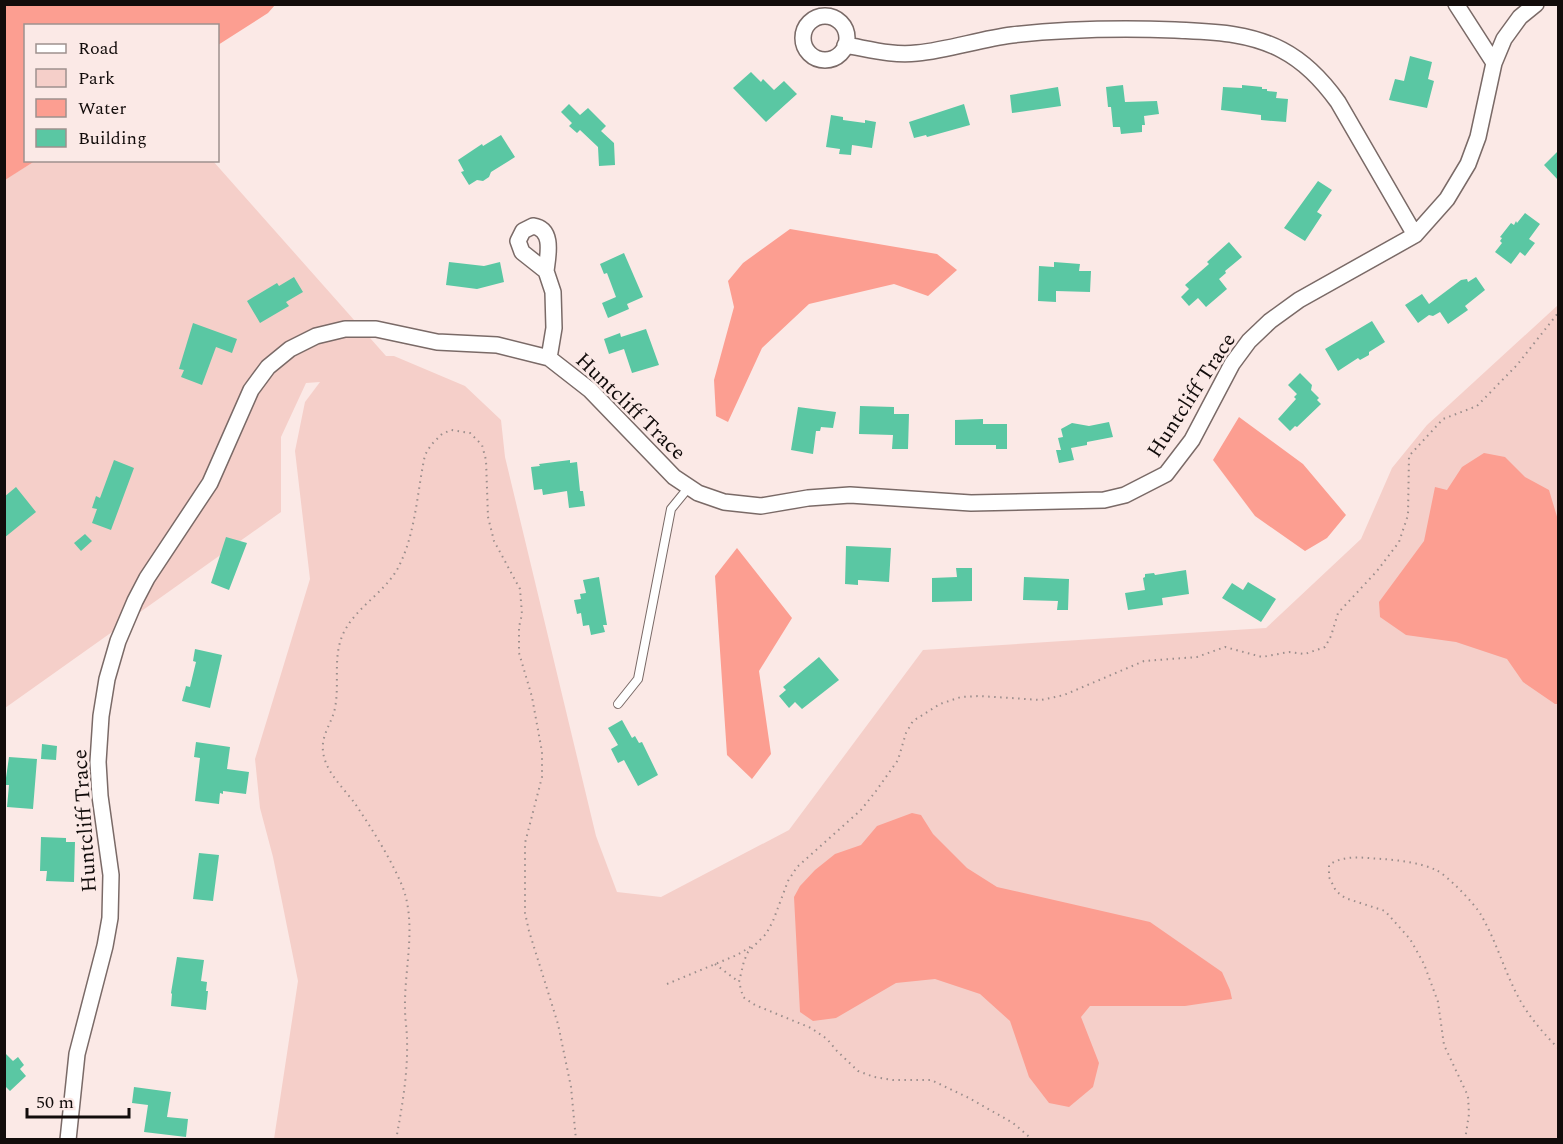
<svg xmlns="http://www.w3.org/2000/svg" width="1563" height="1144" viewBox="0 0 1563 1144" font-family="Spectral,serif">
	<rect width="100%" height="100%" fill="#fbe9e6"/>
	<!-- green -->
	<path fill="#f5cfc9" d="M35,161h178l173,195h8l71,30 36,34 4,37 91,379 21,56 44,5 128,-67 134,-180 343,-22 95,-89 31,-71 35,-43 131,-120v834h-1284l24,-158 -25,-124 -13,-49 -5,-49 55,-180 -15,-128 10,-49 15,-20 -14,1 -25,54v75l-276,196 -1,-528z"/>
	<!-- water -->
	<path fill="#fc9e91" d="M5,4h270v1l-7,8 -50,32v-19h-192v134l9,1 -30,19z
		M790,229l147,25 20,16 -29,26 -34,-12 -85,20 -47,44 -34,74 -12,-6 -2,-36 20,-73 -6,-26 15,-18z
		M1239,417l64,47 43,51 -19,23 -22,13 -50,-35 -42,-56z
		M1484,453l21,4 20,20 24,13 9,30v184h-3l-32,-22 -16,-23 -51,-17 -50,-7 -26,-18 -1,-15 45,-61 11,-54 12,3 15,-23z
		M737,548l55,70 -33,53 12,83 -19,25 -25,-24 -12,-179z
		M912,813l9,2 12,19 34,34 30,19 153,35 72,50 8,18 2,9 -47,7h-95l-9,11 18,46 -6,24 -24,20 -20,-4 -20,-26 -19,-56 -30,-27 -45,-15 -39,4 -60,35 -23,3 -13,-9 -6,-115 6,-11 15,-16 20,-16 26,-9 16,-19z"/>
	<!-- building -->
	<path fill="#5ac7a3" d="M1410,56l22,6 -4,17 6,2 -7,27 -38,-8 6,-21 9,2z
		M751,72l10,10 2,-3 11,11 10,-9 13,13 -31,28 -33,-34z
		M1123,85l2,17 32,-1 2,13 -15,2 1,9h-3v7l-21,2 -1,-7h-7l-2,-20h-3l-2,-20z
		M1242,85l20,2v2h5v2l10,1 -1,6 12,1 -2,23 -25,-2v-5l-40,-5 2,-23 19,1z
		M1058,87l3,19 -49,7 -2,-18z
		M569,104l11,11 8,-7 18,18 -5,5 13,12 1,22 -16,1 -1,-19 -18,-17 -3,3 -8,-7 3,-3 -11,-11z
		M964,104l6,21 -43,12 -1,-2 -12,3 -5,-16z
		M831,115l12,2v3l22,3v-3l11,2 -4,26 -20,-3 -1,10 -12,-1 1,-5 -14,-2z
		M501,135l14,22 -24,15 -2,5 -6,4 -6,-1 -8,5 -8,-13 3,-1 -6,-11 24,-16 1,2z
		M1558,151v29l-14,-15z
		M1318,181l14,9 -15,22 5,3 -17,26 -21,-13z
		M1525,213l15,11 -11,15 6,4 -10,13 -5,-4 -9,12 -16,-12 7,-9 -2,-2 2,-3 -2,-1 11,-14 3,2 2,-4 1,2z
		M1229,242l13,15 -17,14 1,2 -7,6 8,10 -21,18 -8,-9 -9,8 -8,-9 8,-8 -4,-4 24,-21 -2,-2z
		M624,253l19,44 -16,7 2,5 -21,9 -6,-15 14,-6 -9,-24 -3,1 -4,-10z
		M449,262l35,4 16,-4 4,20 -27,7 -31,-4z
		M1054,262l26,2 -1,7h12l-1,21 -34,-1v11l-18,-1 1,-35 15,1z
		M294,277l9,15 -17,10 3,4 -29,17 -13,-22 30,-18 2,3z
		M1476,277l9,13 -20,16 3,4 -20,14 -8,-12 -7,4 -4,-1 -11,8 -13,-18 17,-11 7,10 32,-24 6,-1 1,3z
		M1372,321l13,21 -16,10v3l-9,5 -2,-2 -20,13 -13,-22z
		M193,323l44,16 -5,14 -16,-6 -14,38 -21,-8 3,-7 -5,-1z
		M646,329l13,36 -27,8 -8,-24 -15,5 -5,-15 16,-6 1,4z
		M1300,373l12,12 -1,5 8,8 -2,2 4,4 -24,23 -2,-1 -5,5 -12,-12 18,-20 -2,-2 3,-3 -9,-9z
		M860,406l34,1v7h15l-1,35h-16l1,-14 -34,-1z
		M798,407l38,5 -3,16 -12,-1 -1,4h-4l-3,23 -22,-4z
		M983,419v5h24v25h-11v-4h-41v-25z
		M1109,422l4,15 -26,5v3l-16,3 3,12 -15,3 -3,-13h5l-3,-12 5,-1 -2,-8 11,-6 17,3z
		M114,460l20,8 -23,62 -19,-7 5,-14 -5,-1 4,-12 4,2z
		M570,460v3l7,-1 3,29h3l2,15 -16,2 -2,-17 -24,4 -1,-6 -8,1 -3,-23 9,-1 -1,-2z
		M16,487l20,25 -32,26v-41z
		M85,534l7,7 -11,10 -7,-8z
		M226,537l21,6 -18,47 -18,-7z
		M846,546l45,2 -2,34 -31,-2v5l-13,-1z
		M956,568h16v33l-40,1v-24l25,-1z
		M1186,570l3,24 -27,4 1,7 -35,5 -3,-17 20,-3 -2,-12 2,-1v-3l9,-1 1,2z
		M599,577l8,48h-4l2,7 -14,3 -2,-10 -6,1 -2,-13 -4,1 -3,-14 7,-1 -1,-5 6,-1 -3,-13z
		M1024,577l45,2 -1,31h-11l1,-9 -35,-1z
		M1248,582l28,17 -15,23 -39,-24 10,-15 11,7z
		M195,649l27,6 -12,53 -28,-7 4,-15 4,1 6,-25 -3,-1z
		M819,657l20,23 -37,29 -7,-7 -6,6 -10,-12 7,-6 -3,-3z
		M622,720l10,18 3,-2 4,7 3,-1 16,33 -20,11 -14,-26 -6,3 -7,-14 7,-4 -10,-17z
		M196,742l34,5 -3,22 22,3 -3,22 -23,-3v3l-3,-1 -1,11 -24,-3 5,-43 -6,-1z
		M42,744l15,2 -1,14 -15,-1z
		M9,757l28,2 -4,50 -26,-2 2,-22h-4z
		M41,837l25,1v4h9l-1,40 -28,-1 1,-10h-7z
		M199,853l20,2 -6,46 -20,-2z
		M177,957l27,3 -3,21 6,1 -1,9h2l-2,19 -35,-4 1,-12 -1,-1z
		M4,1052l9,9 5,-4 6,8 -4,4 6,7 -16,15 -6,-6z
		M134,1087l37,5 -4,25 21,2 -2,18 -42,-5 4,-27 -16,-2z"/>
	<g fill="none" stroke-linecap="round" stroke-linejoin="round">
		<defs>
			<path id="service" d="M618,704l20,-25 33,-170 18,-22"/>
			<path id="minor" d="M1456,4l38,59
				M803 38a22 22 0 1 1 44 0a22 22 0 1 1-44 0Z
				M845,45c24,4 48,11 72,8 32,-3 63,-14 95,-18 54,-6 109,-7 163,-5 37,2 73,2 107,20 23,12 41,31 56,52l77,133
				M546,271c2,-16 8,-42 -13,-45l-10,5 -5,10 4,11 24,19 7,21 1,36 -5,30
				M68,1140l9,-86 28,-108 5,-28 1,-43 -11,-79 -2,-34 3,-46 6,-37 11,-38 17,-40 12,-23 63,-95 41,-93 17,-23 22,-18 26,-13 29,-7h31l61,13 60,3 52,13 41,32 84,87 24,16 26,9 37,4 47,-8 42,-3 121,8 133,-3 21,-5 41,-21 26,-34 40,-76 17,-23 21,-20 29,-21 116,-65 32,-36 21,-35 10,-27 16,-74 10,-24 16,-22 16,-13"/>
		</defs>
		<!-- service casing -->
		<use href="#service" stroke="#7a6a67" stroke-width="10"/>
		<!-- minor casing -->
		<use href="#minor" stroke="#7a6a67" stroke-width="18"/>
		<!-- path -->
		<path stroke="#9b8e8c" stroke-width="2" stroke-dasharray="1.5 4.5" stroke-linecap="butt" d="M715,964l24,18
			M667,984l70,-29 15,-9
			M396,1140c6,-33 12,-66 11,-100 0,-10 -2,-21 -2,-31 -1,-41 13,-87 -4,-126 -12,-27 -29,-54 -45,-78 -12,-17 -31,-33 -33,-54 -2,-16 9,-28 12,-43 5,-26 -3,-52 9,-76 13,-26 42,-40 55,-66 17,-34 18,-74 26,-111l6,-10 11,-11 9,-4 19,3 12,12 4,15 2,57 6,24 26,48 2,25 -3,13v26l13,44 10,55v25l-17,66v70l4,18 29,93 13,63 5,53
			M1033,1140l-20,-17 -44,-25 -38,-18h-38l-19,-3 -16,-6 -21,-20 -10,-12 -16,-11 -56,-23 -12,-8 -4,-15 5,-21 4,-9 18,-18 7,-13 15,-40 9,-14 64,-57 15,-19 22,-31 8,-27 7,-12 27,-17 21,-7 19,-1 61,4 23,-5 80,-34 53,-4 28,-10 37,10 27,-5 16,2 20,-7 6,-11 7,-23 39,-42 22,-29 9,-27 1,-59 34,-37 34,-13 40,-41 41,-52
			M1465,1140l4,-26 -1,-18 -24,-51 -6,-43 -14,-38 -14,-25 -25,-28 -40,-13 -9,-7 -7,-14v-12c16,-11 35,-7 53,-6 17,1 39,4 54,11 11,5 39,34 45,45 16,27 24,59 40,87 10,17 23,32 37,46"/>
		<!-- service -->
		<use href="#service" stroke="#fff" stroke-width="8"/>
		<!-- minor -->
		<use href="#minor" stroke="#fff" stroke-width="15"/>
	</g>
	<g text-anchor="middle" stroke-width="5" stroke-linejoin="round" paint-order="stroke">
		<!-- street labels -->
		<g font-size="21" fill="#120c0b" stroke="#fbe9e6">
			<text transform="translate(1191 395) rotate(-57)" y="7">Huntcliff Trace</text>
			<text transform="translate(631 406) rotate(44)" y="7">Huntcliff Trace</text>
			<text transform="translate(84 821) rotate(-94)" y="7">Huntcliff Trace</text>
		</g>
	</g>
	<!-- border -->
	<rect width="1563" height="1144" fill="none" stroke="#120c0b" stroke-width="12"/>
	<!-- legend -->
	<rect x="24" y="24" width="195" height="138" fill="#fbe9e6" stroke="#9e918e" stroke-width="1.5"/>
	<rect x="36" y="44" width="30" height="9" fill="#ffffff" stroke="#9e918e" stroke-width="1.5"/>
	<text x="78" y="54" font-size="18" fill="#120c0b">Road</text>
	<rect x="36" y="69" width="30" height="18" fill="#f5cfc9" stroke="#9e918e" stroke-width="1.5"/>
	<text x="78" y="84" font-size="18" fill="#120c0b">Park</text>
	<rect x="36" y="99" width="30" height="18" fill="#fc9e91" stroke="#9e918e" stroke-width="1.5"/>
	<text x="78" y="114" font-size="18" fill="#120c0b">Water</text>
	<rect x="36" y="129" width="30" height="18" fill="#5ac7a3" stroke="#9e918e" stroke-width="1.5"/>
	<text x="78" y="144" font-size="18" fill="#120c0b">Building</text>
	<!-- scale -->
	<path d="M27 1108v9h102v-9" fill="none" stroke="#120c0b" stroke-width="3"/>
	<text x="36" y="1108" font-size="18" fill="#120c0b" stroke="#fbe9e6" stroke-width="4.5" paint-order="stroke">50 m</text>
</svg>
